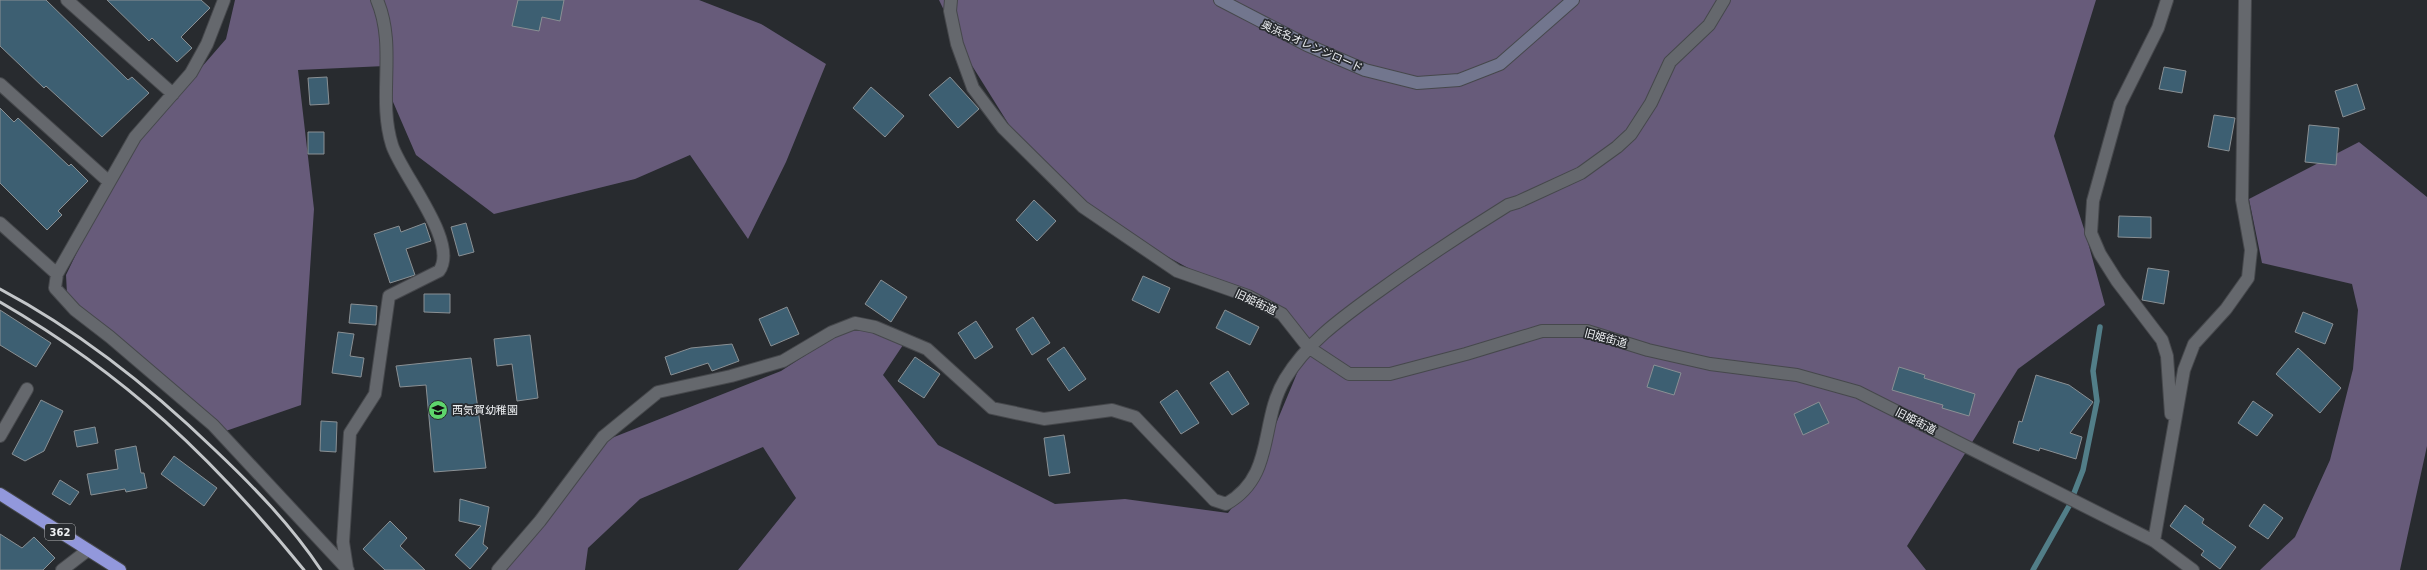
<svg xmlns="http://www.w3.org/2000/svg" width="2427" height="570" viewBox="0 0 2427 570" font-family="'DejaVu Sans','Noto Sans JP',sans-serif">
	<rect width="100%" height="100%" fill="#282b2f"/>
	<!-- forest -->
	<path fill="#675b7a" d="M235,0h464l62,24 65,40 -40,98 -38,77 -58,-84 -55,24 -141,35 -78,-59 -29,-67 -2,-22 -87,4 16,139 -13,196 -81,28 -153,-139 -1,-19 56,-116 104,-120z
		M939,0h1157l-42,136 32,99 19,70 -87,64 -111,177 19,24h-1188l58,-72 -33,-51 -123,52 -52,49 -3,22h-84l98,-127 182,-72 74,-48 48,22 -20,30 55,70 117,59 70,-5 103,14 24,-32 56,-134 -17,-22 -186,-103 -46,-38 -48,-56 -45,-72z
		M2359,142l68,55v249l-27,124h-140l35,-33 35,-77 23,-91 5,-59 -6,-26 -90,-21 -13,-64z"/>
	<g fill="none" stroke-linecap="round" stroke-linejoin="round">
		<!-- stream -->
		<path stroke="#527e88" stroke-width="5.5" d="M2033,570l36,-64 14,-36 14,-69 -4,-30 7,-44"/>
	</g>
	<!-- building -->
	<path fill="#3d5f72" stroke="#8a9094" d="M0,0h46l82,80 4,-3 17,16 -47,44 -56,-51 -2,2 -44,-42z
		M107,0h94l9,8 -29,29 11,11 -15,14 -25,-24 -3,3z
		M518,0h46l-4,21 -18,-4 -3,14 -27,-5z
		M2164,67l22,4 -4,22 -23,-4z
		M327,77l2,27 -19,1 -2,-27z
		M950,77l29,32 -21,19 -29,-33z
		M2357,84l8,25 -22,8 -8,-26z
		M871,87l33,29 -19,21 -32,-29z
		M0,108l14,14 4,-4 51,48 2,-2 17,17 -30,30 4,4 -15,15 -47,-47z
		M2214,115l21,3 -6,33 -21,-4z
		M2309,125l30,3 -3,37 -31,-3z
		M308,132h16v22h-16z
		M1034,200l22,21 -19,20 -21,-21z
		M2119,216l32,1v21l-33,-1z
		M425,223l6,18 -25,8 9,26 -25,8 -16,-49 25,-8 2,6z
		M466,223l8,29 -15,4 -8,-29z
		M2148,268l21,3 -5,33 -22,-4z
		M1143,276l27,12 -11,25 -27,-13z
		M881,280l26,17 -16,25 -26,-18z
		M424,294h26v19l-26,-1z
		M351,304l26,2 -1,19 -27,-2z
		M787,307l12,27 -28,12 -12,-27z
		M0,310l51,33 -15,24 -36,-22z
		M1225,310l34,17 -9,18 -34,-17z
		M2303,312l30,12 -8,20 -30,-12z
		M1033,317l17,26 -18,12 -16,-26z
		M976,321l17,26 -18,12 -17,-26z
		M338,332l16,2 -4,22 14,2 -3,19 -29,-4z
		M530,335l8,63 -21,3 -5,-37 -15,2 -3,-27z
		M732,344l7,17 -27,10 -4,-8 -37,12 -6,-18 26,-9z
		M1064,347l22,32 -17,12 -22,-32z
		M2298,348l43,40 -21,25 -44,-39z
		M915,357l25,17 -16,24 -26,-17z
		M471,358l15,110 -52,4 -8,-87 -26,2 -4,-21z
		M1654,365l27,8 -7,22 -27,-8z
		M1899,367l26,8 -1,3 51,16 -6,22 -27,-8 1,-3 -51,-15z
		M1228,371l21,33 -17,11 -22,-32z
		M2036,375l33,10 24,17 -23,31 12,4 -6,22 -36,-11 -1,3 -26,-8 6,-22 3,1z
		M1177,390l22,33 -18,11 -21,-32z
		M41,400l22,11 -19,40 -19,10 -13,-7z
		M2253,401l20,14 -16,21 -19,-13z
		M1819,402l10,21 -26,12 -9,-21z
		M321,421l16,1 -1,30 -16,-1z
		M95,427l3,16 -21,4 -3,-16z
		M1064,435l6,38 -21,3 -5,-38z
		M136,446l5,27h3l3,15 -21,4 -1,-3 -34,6 -4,-21 31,-5 -3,-19z
		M174,456l43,32 -13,18 -43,-32z
		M60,480l19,12 -9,13 -18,-11z
		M460,499l29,8 -6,37 5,4 -18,21 -15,-14 26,-29 -22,-5z
		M2264,504l19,14 -15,21 -19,-13z
		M2185,505l19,14 -2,4 34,24 -16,22 -19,-14 3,-4 -34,-25z
		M390,521l17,17 -7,8 25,24h-40l-22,-21z
		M0,534l22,14 12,-11 21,21 -12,12h-43z"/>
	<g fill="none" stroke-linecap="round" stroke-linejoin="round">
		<defs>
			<path id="street" d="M67,0l106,94
				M224,0l-17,44 -16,29 -56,64 -78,137 -2,14 20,22 35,27 103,88 135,145
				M951,0l-1,11 7,33 16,44 30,40 80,79 94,64 71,25 34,18 26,33 41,27h41l76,-20 76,-23h45l61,19 62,14 87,11 61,17 296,149 39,29
				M2167,0l-9,28 -38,76 -27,97 -2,32 9,21 17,27 45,59 5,16 4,58
				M0,84l108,97
				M0,223l57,51
				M0,436l27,-47
				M2154,541l30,-171 10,-26 32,-35 22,-31 3,-28 -9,-50 3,-200
				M347,568l-4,-26 7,-109 25,-39 14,-98 50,-25c21,-28 -38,-97 -47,-126 -15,-48 5,-98 -15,-145
				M62,570l26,-20
				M498,570l42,-49 63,-84 55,-45 73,-16 52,-15 49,-29 23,-9 20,4 52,22 65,59 52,11 68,-9 23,7 79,83 12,4c50,-28 33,-82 59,-125 21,-35 54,-59 87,-83 44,-32 89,-62 136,-91l10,-3 63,-29 36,-26 14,-13 20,-31 19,-41 39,-37 15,-25"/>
			<path id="secondary" d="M1220,0l87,45 58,25 52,13 42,-3 41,-16 73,-64"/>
			<path id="highway" d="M0,494l120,76"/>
		</defs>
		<!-- street casing -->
		<use href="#street" stroke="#46484c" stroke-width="14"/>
		<!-- secondary casing -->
		<use href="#secondary" stroke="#46484c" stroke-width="14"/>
		<!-- highway casing -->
		<use href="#highway" stroke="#46484c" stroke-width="14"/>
		<!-- street -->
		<use href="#street" stroke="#65686d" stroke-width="12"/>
		<!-- secondary -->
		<use href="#secondary" stroke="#72768e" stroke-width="12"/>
		<!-- highway -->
		<use href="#highway" stroke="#9298dc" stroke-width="12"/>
		<!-- rail -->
		<path stroke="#c3c6c9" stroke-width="3" d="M0,289c79,42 151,99 215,161 39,37 76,75 106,120
			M0,302c126,73 213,156 304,268"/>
	</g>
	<!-- icons -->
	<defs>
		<symbol id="school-disc" viewBox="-11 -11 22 22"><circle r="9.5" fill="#5ed56c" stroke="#282b2f"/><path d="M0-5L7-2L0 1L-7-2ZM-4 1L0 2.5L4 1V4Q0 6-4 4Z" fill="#111"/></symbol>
	</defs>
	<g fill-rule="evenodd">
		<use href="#school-disc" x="427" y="399" width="22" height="22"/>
	</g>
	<g text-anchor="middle" stroke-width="3.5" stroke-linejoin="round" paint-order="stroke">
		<!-- shield labels -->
		<rect fill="#282b2f" stroke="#b3b5b8" stroke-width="1" x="45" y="524" width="30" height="16" rx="3"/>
		<g font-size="10" font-weight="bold" fill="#eef0f3">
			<text x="60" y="536">362</text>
		</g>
		<!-- street labels -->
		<g font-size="11" fill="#eef0f3" stroke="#282b2f">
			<text transform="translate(1312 46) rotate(24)" y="4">奥浜名オレンジロード</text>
			<text transform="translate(1256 302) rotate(25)" y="4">旧姫街道</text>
			<text transform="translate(1606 338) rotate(15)" y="4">旧姫街道</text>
			<text transform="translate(1916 421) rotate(27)" y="4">旧姫街道</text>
		</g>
		<!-- poi labels -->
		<g font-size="11" fill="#eef0f3" stroke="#282b2f" text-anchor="start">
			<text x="452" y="414">西気賀幼稚園</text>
		</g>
	</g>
</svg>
